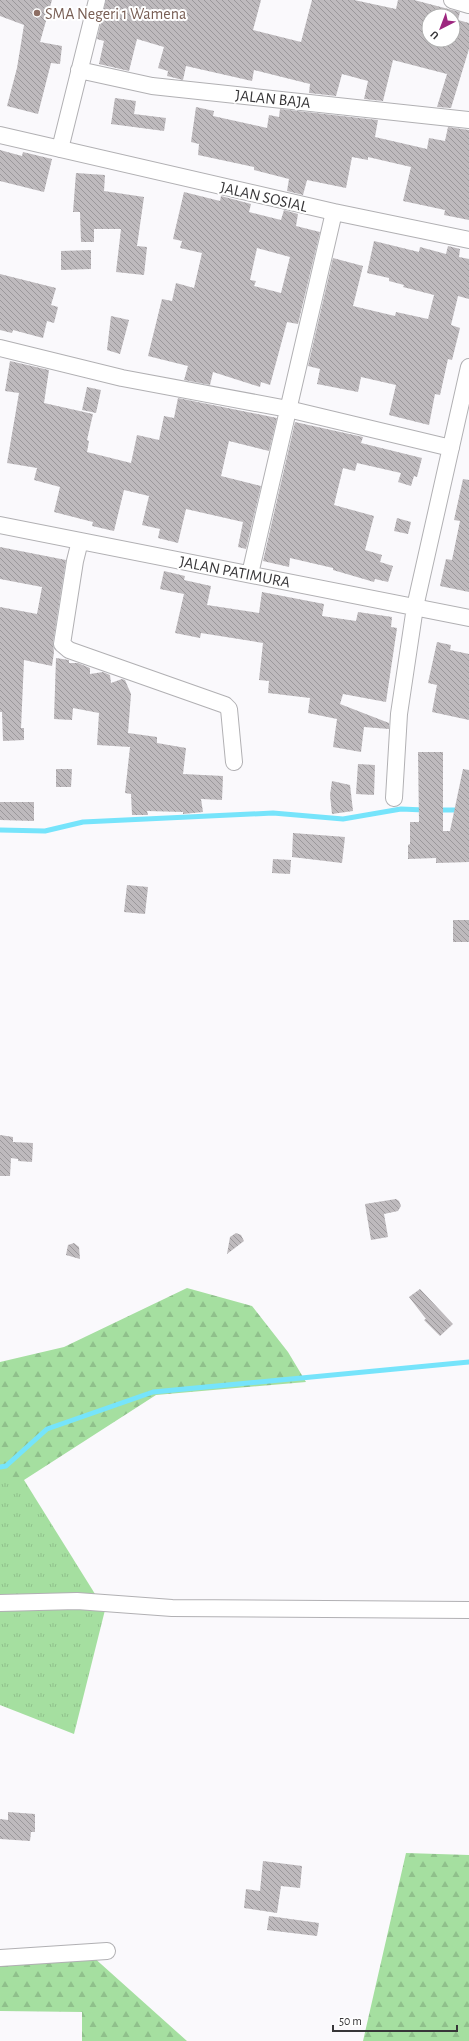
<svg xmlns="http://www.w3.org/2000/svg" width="469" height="2041" viewBox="0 0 469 2041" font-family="'Alegreya Sans',sans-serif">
	<defs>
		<pattern id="grass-tufts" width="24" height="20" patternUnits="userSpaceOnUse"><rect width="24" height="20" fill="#a5dfa0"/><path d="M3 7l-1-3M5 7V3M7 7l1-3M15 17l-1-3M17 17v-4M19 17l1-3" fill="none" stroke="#8fc08b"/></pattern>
		<pattern id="forest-firs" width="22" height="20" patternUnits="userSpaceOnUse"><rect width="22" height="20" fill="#a5dfa0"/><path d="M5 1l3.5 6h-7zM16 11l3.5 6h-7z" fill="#8fc08b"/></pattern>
		<pattern id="building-back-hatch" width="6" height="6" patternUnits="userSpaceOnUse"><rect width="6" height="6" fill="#bebabd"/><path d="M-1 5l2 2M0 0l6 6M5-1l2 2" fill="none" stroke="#9b989b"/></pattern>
	</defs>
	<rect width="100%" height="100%" fill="#faf9fc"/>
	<!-- grass -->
	<path fill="url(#grass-tufts)" d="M0,1480h24l81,130 -31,124 -74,-29z"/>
	<!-- forest -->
	<path fill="url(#forest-firs)" d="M187,1288l65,18 36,46 18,30 -150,13 -132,85h-24v-118l64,-15z
		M406,1853l63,2v186h-106z
		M82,1947l105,94h-105v-29l-82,-1v-55z"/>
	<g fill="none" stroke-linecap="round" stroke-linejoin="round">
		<!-- stream -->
		<path stroke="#76e4fb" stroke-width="5" d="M436,810h33
			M0,830l45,1 38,-9 190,-9 70,6 58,-10 23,1
			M0,1467l6,-1 41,-37 106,-37 316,-30"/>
	</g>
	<!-- building -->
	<path fill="url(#building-back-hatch)" fill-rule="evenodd" d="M0,0h52l-12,42 22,4 -2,18 -9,-1 -13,51 -31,-8 10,-38 7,-43 -24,-9z
		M106,0h155l-8,30 48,12 11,-42h42l42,9 2,-9h16l46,12 -2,8 11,3v26l-18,59 -14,-1 10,-33 -54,-14 -10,41 -19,-2 4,-18 -26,-7 -6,22 -27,-3 1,-9 -56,-14 -2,11 -66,-15 -3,14 -16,-4 1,-5 -10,-3 6,-21 -27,-8 -8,32 -30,-7 5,-23 -7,-2zM429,16h24v24h-24z
		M115,98l21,3 -2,13 32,4 -2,13 -53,-7z
		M196,107l18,4 -1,5 54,12 2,-13 10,2 1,-8 98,11 -3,17 52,12 2,-11 16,3 3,-14 21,3v90l-25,-5 1,-5 -42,-9 8,-34 -43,-10v3l-16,-3 -6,31 -39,-8 -4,15 -16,-4 2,-12 -35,-9v-3l-56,-12 1,-11 -8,-2z
		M0,150l22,6 1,-4 29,7 -8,33 -44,-11z
		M76,173l29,2 -1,16 40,6 -7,49 10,1 -3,28 -28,-3 5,-43h-27v13h-13l-1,-30h-7z
		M184,192l36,9 1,-5 30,8 -2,8 32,8 3,-10 14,4 -2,12 24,6 -22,92 -11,-2 -17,63 -9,-3 -1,5 -47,-15 -3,13 -26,-5 4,-14 -40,-10 14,-57 10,2 4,-18 18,5 8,-35 -22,-5 2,-7 -9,-2zM257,248l33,9 -9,36 -27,-7 2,-5 -6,-1z
		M374,241l45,11 1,-5 26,7 2,-8 12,3 -1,8 10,2v40l-11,-3 -7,29 9,3 -8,32 -4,-1 -8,36 -5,-1 -6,31 -40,-10 7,-30 -35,-8 -3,15 -41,-8 3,-15 -12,-3 25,-108 30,8 -10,40 42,10 1,-4 32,7 6,-24 -31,-8 1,-2 -15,-4v-3l-22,-5z
		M91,250v19l-30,1v-19z
		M0,274l56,14 -5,17 7,2 -4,16 -7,-2 -4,17 -30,-8 -1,3 -12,-3z
		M111,316l18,4 -9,34 -13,-4z
		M10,361l39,9 -5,33 49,11 -6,26 2,1 -2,11 44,11 6,-28 22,5 5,-24 10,2 4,-20 99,20 -8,33 -40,-10 -8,35 40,10 -15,63 -8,-2 5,-25 -57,-13 -8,34 -20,-5 2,-9 -18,-4 7,-29 -25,-6 -10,41 -22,-5 1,-4 -39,-10 6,-25 -26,-7 3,-12 -30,-5 12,-70 -14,-2z
		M87,387l14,3 -5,23 -14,-3z
		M295,422l68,15 -2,6 61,15 -5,19 -3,-1 -3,10 -13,-4 3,-9 -44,-10 -2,8 -12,-3 -9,37 40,11 -9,34 17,5 -2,7 13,4 -5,16 -13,-3 -1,3 -41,-12v-2l-43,-10 -1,9 -26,-6z
		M463,479l6,1v112l-29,-6 6,-27 6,1 8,-39 -6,-1z
		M397,518l14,4 -3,12 -14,-3z
		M0,547l66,13 -13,83 1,9 -2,14 -28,-6 -3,68h3v12l-21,1 -1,-29h-2v-105l37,7 5,-27 -42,-8z
		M164,571l21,5 -1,4 27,6 -4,19 52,8 3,-21 62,12 -2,12 34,5 2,-9 34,5 -1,10 6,1 -11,74 -43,-8 -3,10 49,19v6l-25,-2 -3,25 -28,-5 4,-28 -29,-6 2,-15 -42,-5 1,-12 -10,-1 4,-37 -62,-10 -1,5 -25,-5 9,-39 -24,-5z
		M437,642l14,3 -1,5 19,4v66l-37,-8 5,-27 -9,-2z
		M56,658l13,2v3h9l12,5v6l13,-2 7,3 1,8 11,-4 3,1 6,14 -3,39 29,4v6l29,5 -3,26 40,2 -1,24 -21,-1 2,13 -20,2v-2l-36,-1 1,4h-16l-1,-21 -6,-1 5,-46 -33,-2 2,-32 -26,-5 -1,12 -18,-1z
		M418,752h25v79h7l13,-62 6,1v92l-33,1v-5l-28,1v-14l2,-1v-22h9z
		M358,764l17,1 -1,30 -18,-1z
		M56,769h16l-1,18h-15z
		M332,781l18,4 3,26 -21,3 -2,-19z
		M0,802h34v19l-34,-1z
		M293,833l52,4 -3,26 -50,-6z
		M273,859l18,1 -1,14 -18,-1z
		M127,885l21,2 -3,27 -21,-2z
		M453,920h16v22h-16z
		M0,1135l13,2v5l20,1 -1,19 -14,-1v-2l-7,-1 -1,18h-10z
		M396,1199l3,2 2,5 -3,5 -14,3 4,23 -17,3 -6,-36z
		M236,1233l5,2 3,6 -17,13 3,-17z
		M74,1243l5,4 1,12 -14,-4 2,-10z
		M420,1289l33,35 -13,12 -16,-16 2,-1 -17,-22z
		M8,1812l27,2v18h-4l-1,9 -30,-2v-20l8,1z
		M263,1861l39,5 -2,22 -19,-2 -4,27 -33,-5 2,-19 14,2z
		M269,1916l50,7 -2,13 -50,-6z"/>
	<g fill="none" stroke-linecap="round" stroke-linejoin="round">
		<defs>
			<path id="minor" d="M452,0l17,5
				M79,70l73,16 317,34
				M0,135l334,77 135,28
				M60,149l37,-149
				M0,348l122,30 166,31 163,39
				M0,525l469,93
				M80,541l-5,20 -13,83 7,6 156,55 4,4 5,53
				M250,574l84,-362
				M394,798l5,-84 16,-107 54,-240
				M0,1603l77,-2 95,7 297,2
				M0,1958l107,-7"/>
		</defs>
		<!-- minor casing -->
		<use href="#minor" stroke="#b1b0b3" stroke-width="18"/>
		<!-- minor -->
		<use href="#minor" stroke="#fff" stroke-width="16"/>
	</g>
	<!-- markers -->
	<circle fill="#8d6e63" stroke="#fff" stroke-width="1.5" cx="37" cy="13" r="4"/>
	<g text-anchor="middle" stroke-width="4" stroke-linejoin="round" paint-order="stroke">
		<!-- education labels -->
		<g font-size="16" fill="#785e54" stroke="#fff" text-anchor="start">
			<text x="45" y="19">SMA Negeri 1 Wamena</text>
		</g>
		<!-- street labels -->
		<g font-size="16" fill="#373638" stroke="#fff">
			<text transform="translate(273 98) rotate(6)" y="6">JALAN BAJA</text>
			<text transform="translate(264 196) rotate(13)" y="6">JALAN SOSIAL</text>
			<text transform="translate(235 571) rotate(11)" y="6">JALAN PATIMURA</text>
		</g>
	</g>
	<!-- north arrow -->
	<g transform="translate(441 28) rotate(222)"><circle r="19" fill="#ffffff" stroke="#afafaf"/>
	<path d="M0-3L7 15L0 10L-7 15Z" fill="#9d267f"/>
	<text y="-6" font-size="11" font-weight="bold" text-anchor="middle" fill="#373638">U</text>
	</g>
	<!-- scale -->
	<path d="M333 2025v6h124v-6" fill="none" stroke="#373638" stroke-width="2"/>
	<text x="339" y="2025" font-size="12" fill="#373638" stroke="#ffffff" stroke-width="3" paint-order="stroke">50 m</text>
</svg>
